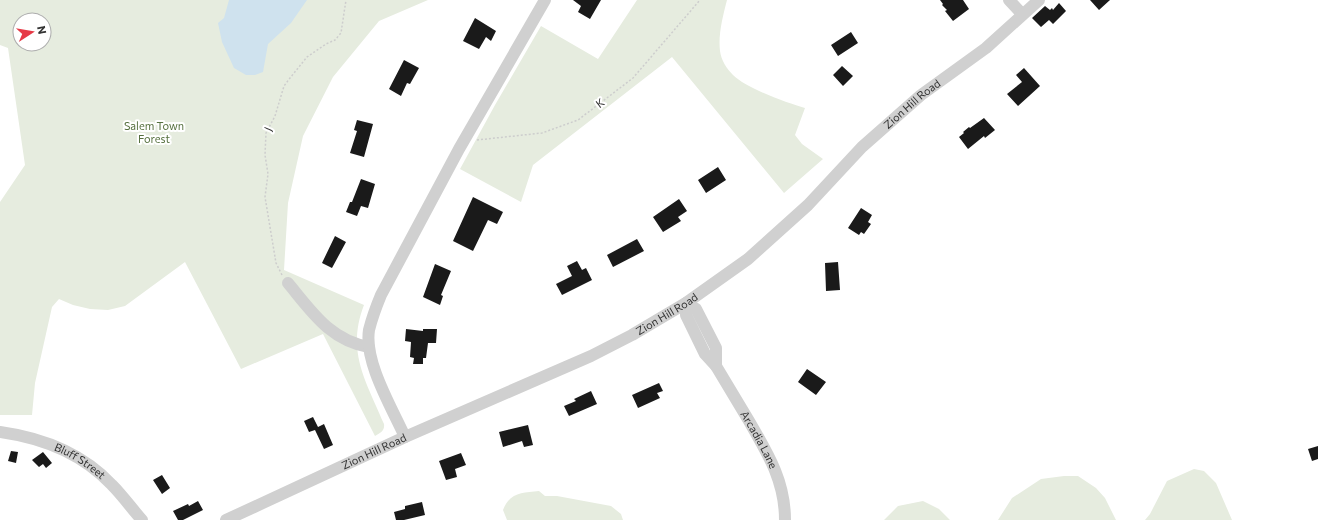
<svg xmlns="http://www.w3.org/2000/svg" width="1318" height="520" viewBox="0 0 1318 520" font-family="Commissioner,sans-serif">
	<rect width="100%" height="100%" fill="#fff"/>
	<!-- green -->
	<path fill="#e6ecdf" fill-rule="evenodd" d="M0,0h428l-49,21 -46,56 -30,59 -15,67 -4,67 80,35c-18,47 2,76 20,119 1,7 -4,9 -9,12l-52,-102 -82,35 -56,-107 -60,44 -17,4 -18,-1 -17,-4 -14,-6 -7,8 -17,76 -3,32h-32v-213l25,-37 -17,-117 -8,-3zM20,20h24v24h-24z
		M637,0h90c-4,16 -9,34 -7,51 1,9 7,18 13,24 13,13 54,28 72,33l-10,27 7,9 21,15 -39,34 -112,-136 -139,108 -12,37 -61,-33 35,-64 46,-79 57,33z
		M1194,469l10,2 12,12 16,37h-87l5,-6 17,-33z
		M1064,476h14l18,12 9,10 11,22h-118l14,-22 29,-19z
		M539,491l6,5h12l54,10 10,8 2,6h-116l-4,-10c7,-18 19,-17 36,-19z
		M923,501l16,8 11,11h-66l14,-14z"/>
	<!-- water -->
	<path fill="#cfe2ee" d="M229,0h78l-16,23 -23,21 -5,28 -8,3h-9l-12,-7 -12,-26 -4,-19 6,-5z"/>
	<!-- building -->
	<path fill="#1a1a1a" d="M573,0h28l-11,19 -12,-7 3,-6z
		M940,0h23l6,9 -16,12 -8,-10 2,-1 -5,-5 1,-1z
		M1090,0h20l-11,10z
		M1059,3l7,8 -13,13 -4,-4 -8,7 -9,-9 13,-12 5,4 2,-2 1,2z
		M475,18l21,13 -5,10 -5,-4 -7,12 -16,-8z
		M851,32l7,11 -20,13 -7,-11z
		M404,60l15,8 -9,16 -3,-1 -6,13 -12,-7z
		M842,66l11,10 -10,10 -10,-11z
		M1024,68l16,18 -22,20 -11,-12 15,-12 -6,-7z
		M984,118l11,12 -10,8 -1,-2 -16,13 -9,-12 5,-4 -1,-1 6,-5 1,1z
		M357,120l16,4 -9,33 -14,-4 7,-22 -3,-1z
		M718,167l8,13 -20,13 -8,-13z
		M361,179l14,5 -7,24 -7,-2 -4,10 -11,-4 4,-10h2z
		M473,197l30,15 -6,12 -9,-4 -15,31 -20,-10z
		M679,199l8,12 -9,6 3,4 -18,11 -10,-15z
		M861,208l11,7 -4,7 3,2 -7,10 -3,-2 -2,3 -11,-7z
		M335,236l11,6 -14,26 -10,-5z
		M637,239l7,12 -31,16 -6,-12z
		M577,261l5,9 4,-2 6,12 -30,15 -6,-11 16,-8 -5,-10z
		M838,262l2,28 -14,1 -1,-28z
		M435,264l16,7 -10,24 2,1 -3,9 -17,-8z
		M406,329l17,2v-2h14l-1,14h-8l-2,15h-3v6h-10l1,-6 -4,-1 1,-15 -6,-1z
		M807,369l19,13 -10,13 -18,-13z
		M659,383l4,8 -6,2 3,5 -22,10 -6,-13z
		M591,391l6,13 -28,12 -5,-10 12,-5 -2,-2z
		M313,417l5,10 6,-3 9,21 -9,4 -9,-19 -6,2 -5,-11z
		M528,425l5,20 -9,2 -2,-6 -19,6 -4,-15z
		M1318,446v13l-6,2 -4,-12z
		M11,451l7,1 -2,11 -8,-2z
		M43,452l9,11 -6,5 -3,-4 -4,3 -7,-7z
		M461,453l5,12 -11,4 2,8 -11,3 -7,-19z
		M162,475l8,13 -8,6 -9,-14z
		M198,501l5,9 -20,10h-5l-5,-9 15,-7 1,2z
		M422,502l3,13 -21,5h-8l-2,-8 11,-3v-3z"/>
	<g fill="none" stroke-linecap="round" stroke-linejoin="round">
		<!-- path -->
		<path stroke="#cdcdcd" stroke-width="1.5" stroke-dasharray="2 2" stroke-linecap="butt" d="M477,140l65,-7 36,-13 55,-42 67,-78
			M282,275l-6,-12 -11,-66 3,-23 -3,-19 1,-22 9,-17 9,-30 6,-8 17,-21 19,-13 9,-4 6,-7 5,-33"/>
		<!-- minor -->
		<g stroke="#d0d0d0" stroke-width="12">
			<path d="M1009,0l13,14"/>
			<path d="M288,283c24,29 42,57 81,64"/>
			<path id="s1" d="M686,303v12l19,39 11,12c11,18 22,37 33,55 19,33 36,60 36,99"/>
			<path d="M686,303l10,6 20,39v18"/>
			<path id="s2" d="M0,432c43,6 82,21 112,53 11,11 20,24 30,35"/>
			<path d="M405,437c-13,-29 -41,-75 -36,-107 3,-12 7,-23 12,-35l78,-146 86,-149"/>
			<path id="s3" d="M226,520l179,-83 186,-81 41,-21 54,-32 62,-44 60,-54 54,-58 59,-52 65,-47 53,-48"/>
		</g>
	</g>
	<g text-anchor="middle" stroke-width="4" stroke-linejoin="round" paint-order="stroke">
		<!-- street labels -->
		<g font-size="11" fill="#333" stroke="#fff">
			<text transform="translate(600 103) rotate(-37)" y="4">K</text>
			<text dy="4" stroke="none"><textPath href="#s3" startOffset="811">Zion Hill Road</textPath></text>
			<text transform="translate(268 129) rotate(-67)" y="4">J</text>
			<text dy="4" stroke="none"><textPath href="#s3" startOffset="487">Zion Hill Road</textPath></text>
			<text dy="4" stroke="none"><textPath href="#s1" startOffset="157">Arcadia Lane</textPath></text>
			<text dy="4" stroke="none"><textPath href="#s3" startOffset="163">Zion Hill Road</textPath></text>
			<text dy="4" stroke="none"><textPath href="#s2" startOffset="86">Bluff Street</textPath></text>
		</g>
		<!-- park labels -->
		<g font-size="11" fill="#56703f" stroke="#fff">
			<text x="154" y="130">Salem Town<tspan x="154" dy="13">Forest</tspan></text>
		</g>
	</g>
	<!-- north arrow -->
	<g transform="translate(32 32) rotate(78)"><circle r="19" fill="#ffffff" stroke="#adadad"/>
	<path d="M0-3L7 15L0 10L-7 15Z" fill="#e63946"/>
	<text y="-6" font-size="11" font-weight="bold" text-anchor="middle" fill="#333333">N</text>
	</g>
</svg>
